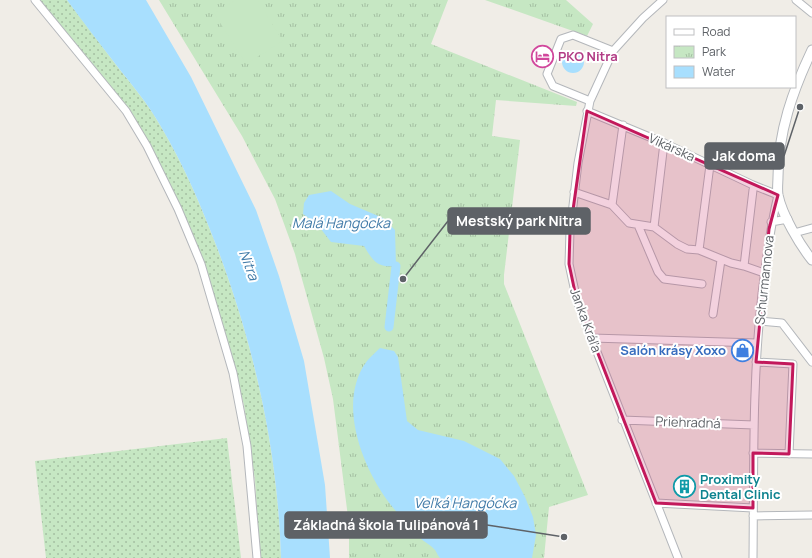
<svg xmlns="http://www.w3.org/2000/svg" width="812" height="558" viewBox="0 0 812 558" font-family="Manrope,sans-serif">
	<defs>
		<pattern id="grass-dots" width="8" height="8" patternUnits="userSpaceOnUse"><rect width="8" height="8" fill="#c6e7c3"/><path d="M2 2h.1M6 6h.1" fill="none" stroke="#a4bfa2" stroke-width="1.8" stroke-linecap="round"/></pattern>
		<pattern id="park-tufts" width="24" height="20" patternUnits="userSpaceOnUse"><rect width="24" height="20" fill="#c6e7c3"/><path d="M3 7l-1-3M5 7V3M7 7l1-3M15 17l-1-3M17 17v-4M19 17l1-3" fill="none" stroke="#a4bfa2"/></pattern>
	</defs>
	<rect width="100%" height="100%" fill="#f0ede7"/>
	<!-- grass -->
	<path fill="url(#grass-dots)" d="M39,0h28c17,22 33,44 50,66 15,19 31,38 43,59 24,40 42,83 58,125 37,99 60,202 63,308h-21l-5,-78 -11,-75 -30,-110 -16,-43 -44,-97 -60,-88z
		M227,438l14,120h-195l-11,-97z"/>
	<!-- park -->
	<path fill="url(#park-tufts)" d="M159,0h289l-17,44 146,58 -1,4 -80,-6 -4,36 28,4 -16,135v9l84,211 -39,12 -5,51h-195v-33l-16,-126 -9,-41 -29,-104 -20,-55 -33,-63z
		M485,0h81l27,24 -6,12z"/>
	<!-- pitch -->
	<path fill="#c6e7c3" d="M236,0h21l26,41 -37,23 -32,-51z"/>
	<!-- water -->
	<path fill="#a8dffe" d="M67,0h79l45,77 65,133 23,66 25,85 21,124 5,73h-49c-3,-106 -26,-209 -63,-308 -16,-42 -34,-85 -58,-125 -12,-21 -28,-40 -43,-59 -17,-22 -34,-44 -50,-66z
		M562 62a11 11 0 1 1 22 0a11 11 0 1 1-22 0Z
		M331,191l19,13 33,14 12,12 1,36c-19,2 -23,-5 -32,-20l-33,-4 -14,-18 -14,-10 1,-11 5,-8z
		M380,348l14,3 4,6 9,64 11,9 46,11 36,18 14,17 11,21 8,20 3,18 -4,23h-92c-2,-2 -3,-5 -5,-8 -4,-5 -11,-8 -16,-13 -11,-12 -23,-25 -32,-37 -26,-36 -50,-99 -20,-139 4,-5 9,-9 13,-13z"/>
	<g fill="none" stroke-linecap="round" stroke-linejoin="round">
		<!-- canal -->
		<path stroke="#a8dffe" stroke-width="9" d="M389,327l7,-61"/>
		<defs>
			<path id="minor" d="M35,0l91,111 21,35 31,63 23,55 32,109 14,73 10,112
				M663,0l-20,18 -30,33 -23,50 -12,62 -8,68 -1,33 8,37 101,257
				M796,0l16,13
				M590,101l-37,-15 -6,-12 14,-35 12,-4 40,16
				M587,111l77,32 89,42 25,10c-8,33 -12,65 -16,99 -10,88 -8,176 -9,264
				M574,192l38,13 17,18 25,4 23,17 10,5 12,1 32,13 13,3 20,7
				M612,205l11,-80
				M771,222l17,-3
				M638,225l20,47 6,7 38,5
				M654,227l10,-84
				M794,233l18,-5
				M699,250l11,-85
				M744,266l9,-76
				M713,314l8,-54
				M759,321l23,2 30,39
				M592,338l165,5
				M756,362l37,2 -4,90
				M622,420l132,5
				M753,453l59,1
				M656,503l97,5
				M753,516l59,-1"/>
			<path id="tertiary" d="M812,50c-19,40 -34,82 -34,127 0,5 -1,12 0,18 4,20 22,50 34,65"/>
		</defs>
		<!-- minor casing -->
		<use href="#minor" stroke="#b4b7bb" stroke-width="9"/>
		<!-- tertiary casing -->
		<use href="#tertiary" stroke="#b4b7bb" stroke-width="11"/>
		<!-- minor -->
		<use href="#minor" stroke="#fff" stroke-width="7"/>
		<!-- tertiary -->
		<use href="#tertiary" stroke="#fff" stroke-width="9"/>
	</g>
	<!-- marked area -->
	<path fill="#c2185b" fill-opacity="0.2" stroke="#c2185b" stroke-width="3" stroke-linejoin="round" d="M587,111l191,84 -9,34 -13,133 37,2 -4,90 -36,-1v55l-97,-5 -80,-206 -7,-33 1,-33z"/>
	<!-- icons -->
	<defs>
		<symbol id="hotel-ring" viewBox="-11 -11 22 22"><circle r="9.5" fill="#fff" stroke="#d1479c" stroke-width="1.5"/><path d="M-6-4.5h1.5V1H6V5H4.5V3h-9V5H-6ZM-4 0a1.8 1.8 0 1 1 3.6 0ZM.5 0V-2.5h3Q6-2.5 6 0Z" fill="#d1479c"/></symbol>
		<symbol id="shop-ring" viewBox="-11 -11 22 22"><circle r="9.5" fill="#fff" stroke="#3f7fe0" stroke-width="1.5"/><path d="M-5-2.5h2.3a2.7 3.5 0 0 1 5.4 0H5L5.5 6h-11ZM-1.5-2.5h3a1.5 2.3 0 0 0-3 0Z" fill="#3f7fe0"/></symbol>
		<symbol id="building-ring" viewBox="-11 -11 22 22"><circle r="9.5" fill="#fff" stroke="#0f9aa8" stroke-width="1.5"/><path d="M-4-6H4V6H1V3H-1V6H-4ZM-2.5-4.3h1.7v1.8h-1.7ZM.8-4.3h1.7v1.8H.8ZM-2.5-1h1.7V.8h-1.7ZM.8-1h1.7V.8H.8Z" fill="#0f9aa8"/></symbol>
	</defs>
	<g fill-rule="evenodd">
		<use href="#hotel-ring" x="530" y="44" width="25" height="25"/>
		<use href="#shop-ring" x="730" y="338" width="25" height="25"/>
		<use href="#building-ring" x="672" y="474" width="25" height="25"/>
	</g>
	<g text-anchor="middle" stroke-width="4" stroke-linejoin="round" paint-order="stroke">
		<!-- hotel labels -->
		<g font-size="13" font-weight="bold" fill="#b23c85" stroke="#fff" text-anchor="start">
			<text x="558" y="61">PKO Nitra</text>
		</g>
		<!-- street labels -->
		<g font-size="13" fill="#5e6267" stroke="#fff">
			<text transform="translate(672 147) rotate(24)" y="5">Vikárska</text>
			<text transform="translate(764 280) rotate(-84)" y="5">Schurmannova</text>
			<text transform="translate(586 320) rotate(70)" y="5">Janka Kráľa</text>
			<text transform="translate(688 422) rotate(2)" y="5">Priehradná</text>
		</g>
		<!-- shop labels -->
		<g font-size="13" font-weight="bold" fill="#366cbe" stroke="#fff" text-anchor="end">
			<text x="726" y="355">Salón krásy Xoxo</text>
		</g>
		<!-- culture labels -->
		<g font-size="13" font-weight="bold" fill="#0d838f" stroke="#fff" text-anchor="start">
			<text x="700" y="484">Proximity<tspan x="700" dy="15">Dental Clinic</tspan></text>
		</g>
		<!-- water labels -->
		<g font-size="14" font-style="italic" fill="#417ba8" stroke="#fff">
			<text x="341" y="228">Malá Hangócka</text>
			<text transform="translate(249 265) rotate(69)" y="5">Nitra</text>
			<text x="465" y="508">Veľká Hangócka</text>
		</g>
	</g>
	<!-- callouts -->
	<path fill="none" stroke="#5e6267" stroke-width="1.5" d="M800 107L784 156M403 279L448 221M564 537L487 525"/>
	<g fill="#5e6267" stroke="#fff" stroke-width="1.5">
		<circle cx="800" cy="107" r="4"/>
		<circle cx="403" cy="279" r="4"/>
		<circle cx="564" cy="537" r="4"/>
	</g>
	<g fill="#5e6267" stroke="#5e6267" stroke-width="1.5">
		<rect x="705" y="143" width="79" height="26" rx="4"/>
		<rect x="448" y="208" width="142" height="26" rx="4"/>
		<rect x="285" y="512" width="202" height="26" rx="4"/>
	</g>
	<g font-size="14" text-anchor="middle" font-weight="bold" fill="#fff">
		<text x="744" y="161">Jak doma</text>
		<text x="519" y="226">Mestský park Nitra</text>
		<text x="386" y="530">Základná škola Tulipánová 1</text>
	</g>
	<!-- legend -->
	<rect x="666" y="16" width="130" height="72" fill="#ffffff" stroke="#bfc0c2"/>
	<rect x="674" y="29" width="20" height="6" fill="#ffffff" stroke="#bfc0c2"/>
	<text x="702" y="36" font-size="12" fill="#5e6267">Road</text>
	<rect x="674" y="46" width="20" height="12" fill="url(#park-tufts)" stroke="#bfc0c2"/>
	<text x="702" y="56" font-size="12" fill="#5e6267">Park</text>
	<rect x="674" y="66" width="20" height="12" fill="#a8dffe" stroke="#bfc0c2"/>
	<text x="702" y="76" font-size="12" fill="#5e6267">Water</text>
</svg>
